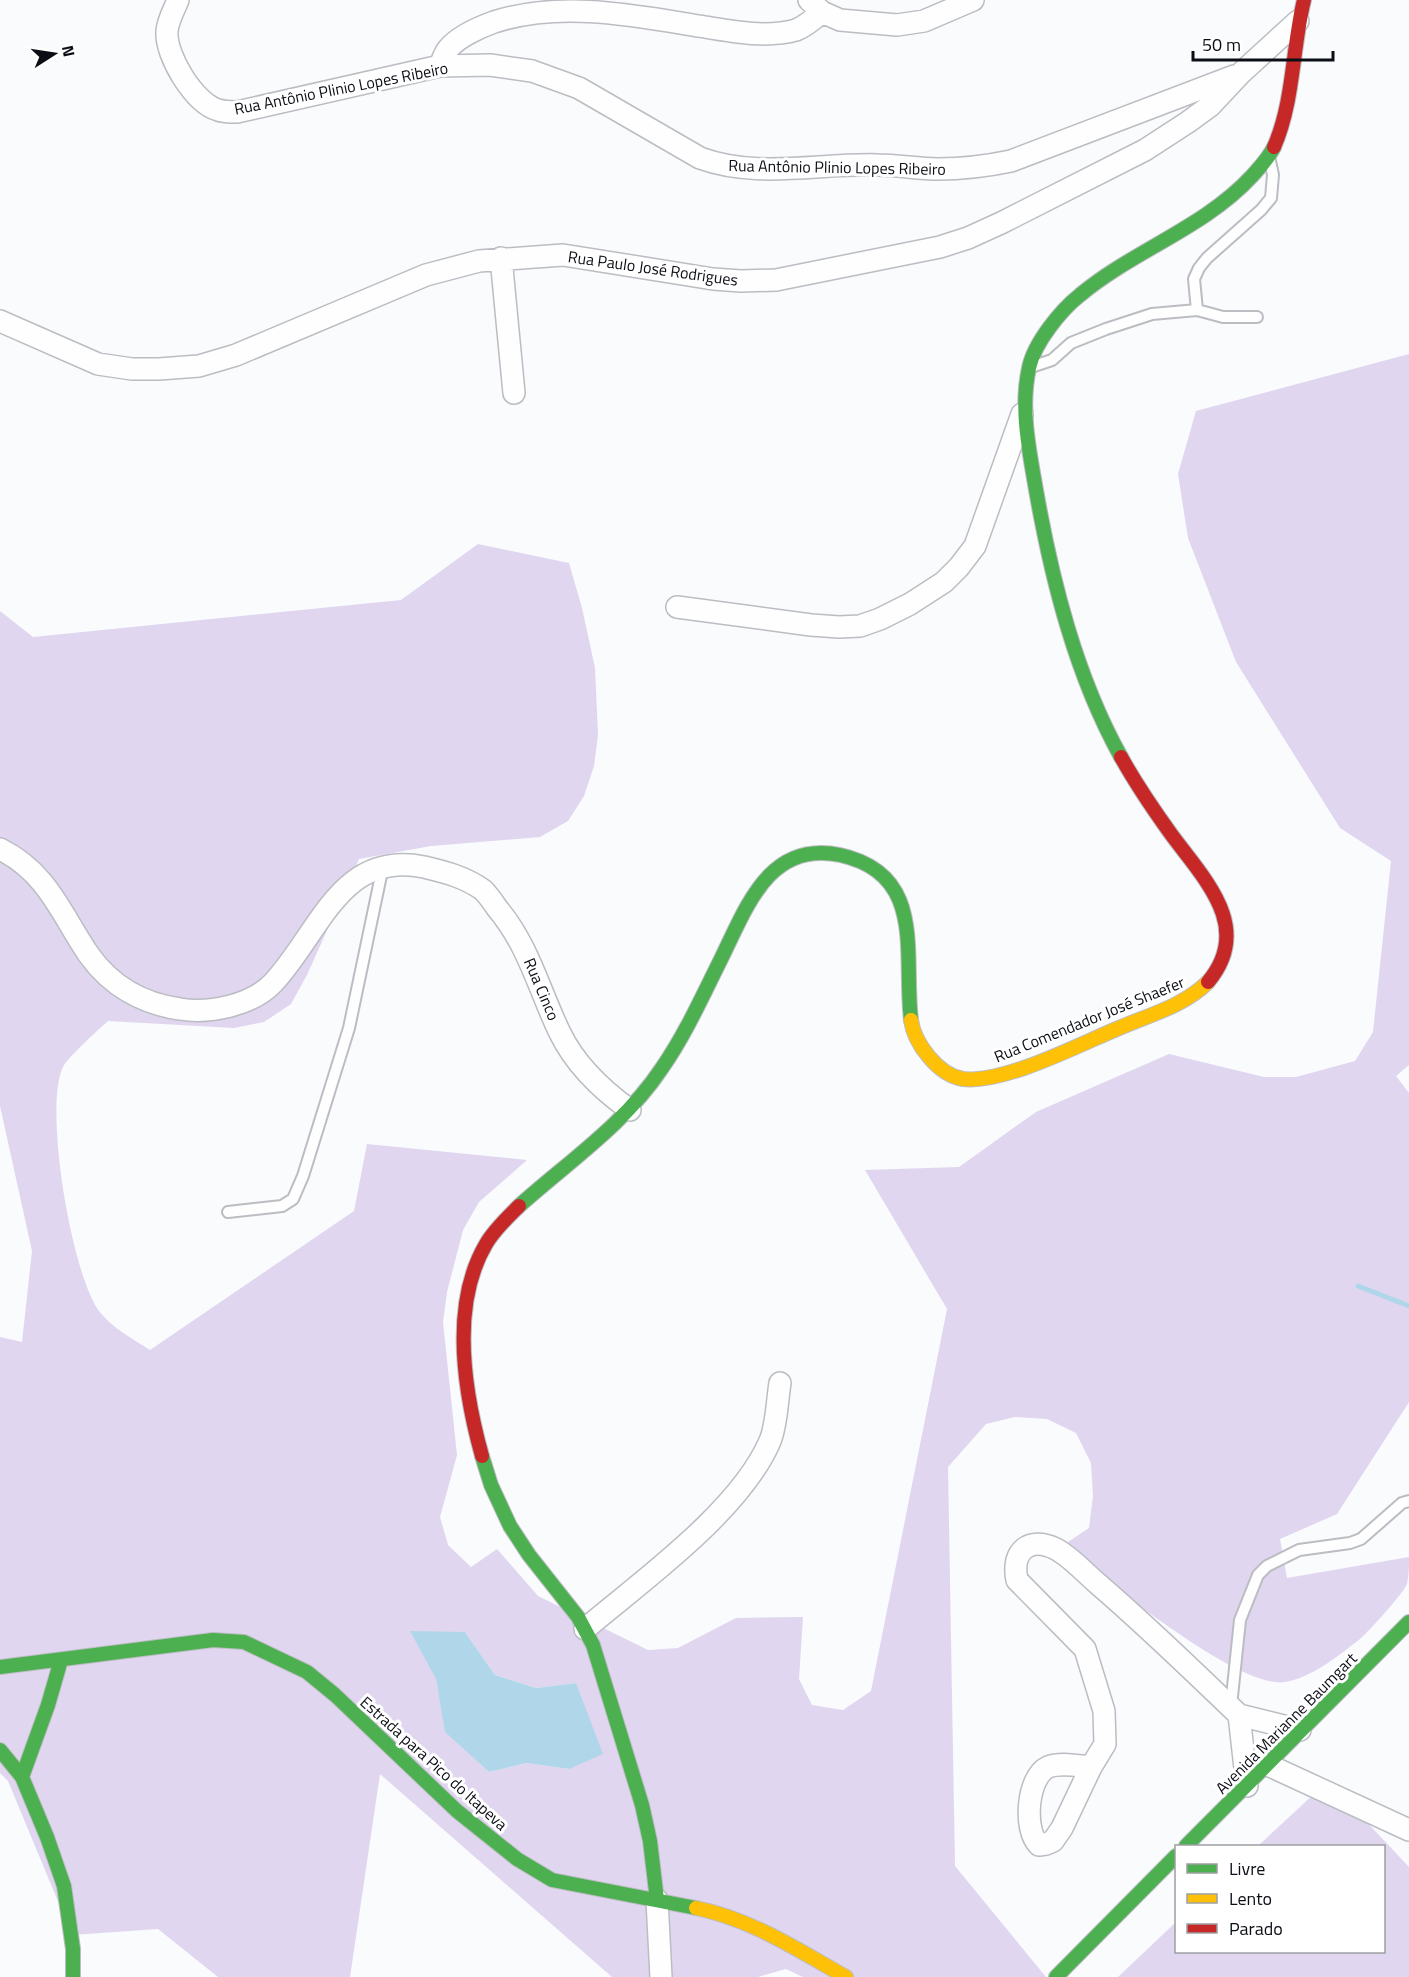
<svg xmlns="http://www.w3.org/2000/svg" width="1409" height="1977" viewBox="0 0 1409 1977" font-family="'Titillium Web',sans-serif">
	<rect width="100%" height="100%" fill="#f9fbfd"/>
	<!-- forest -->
	<path fill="#e0d6f0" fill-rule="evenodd" d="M1409,354v711l-13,11 13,17v309l-72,112 -57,25 7,39 122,-21c0,9 0,18 -2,27 -5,11 -37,46 -47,55 -22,17 -47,38 -75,43 -46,8 -184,-106 -223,-136l27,-18 4,-32 -2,-33 -15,-30 -29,-14 -32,-2 -29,7 -38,43 7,399 91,111h-243l-17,-8 -28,8h-146l-232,-203 -30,203h-132l-60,-48 -86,6 -64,-154 -8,-8v-436l22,5 10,-91 -32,-145v-495l33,26 368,-37 77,-56 91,19 13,45 13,60 3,67 -4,31 -10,30 -16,25 -28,16 -109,9 -72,13 -52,116 -16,29 -27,18 -30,6 -126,-7c-10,9 -40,36 -45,46 -20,40 9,208 36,244 13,17 34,28 51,39l204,-139 13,-67 160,16 -48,42 -16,28 -16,62 -4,30 14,133 -17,62 8,28 23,22 26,-18 41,47 110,54 30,-2 58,-30 67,-1 -4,62 13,26 31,5 28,-19 76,-382 -82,-139 94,-3 77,-55 133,-58 95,23h32l59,-16 18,-29 18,-171 -51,-33 -104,-166 -48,-124 -10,-64 18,-63zM465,1632l30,43 41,13 40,-5 -7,86 -43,-6 -37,9 -43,-40 -10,-53z
		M1328,1781l81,86v110h-291l58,-55v30h208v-106h-126z"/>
	<!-- water -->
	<path fill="#b0d7e9" d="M410,1631l55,1 30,43 41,13 40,-5 27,71 -34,15 -43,-6 -37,9 -44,-40 -9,-53z"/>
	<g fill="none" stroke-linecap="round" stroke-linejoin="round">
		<!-- stream -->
		<path stroke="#b0d7e9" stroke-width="5" d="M1358,1286l51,20"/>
		<defs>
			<path id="lane" d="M1197,310l-3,-31 5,-11 8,-10 54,-48 10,-12 2,-23 -3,-14
				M1034,366l18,-6 19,-17 35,-14 46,-15 45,-4 26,7h34
				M228,1212l54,-6 11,-7 10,-23 46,-148 34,-162
				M1231,1706l9,-86 18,-45 9,-9 32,-16 51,-7 11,-4 41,-36 7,-2"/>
			<path id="street" d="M178,0c-4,10 -10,20 -11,31 -2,24 27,72 51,79 6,2 13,2 19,2l203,-46 50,-1 42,6 47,17 121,70c57,21 119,5 178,7 20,0 40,4 60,4 25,0 49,-3 73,-8l223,-85
				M809,0l13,12 18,8 57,5 27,-4 49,-21
				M440,66c2,-5 4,-12 8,-17 10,-12 32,-22 46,-27 68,-22 143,-6 211,5 29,5 63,11 91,3 10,-4 18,-11 26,-18
				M501,258l13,135
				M0,321l98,43 34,5h27l40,-3 37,-11 190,-80 53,-14 84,-6 150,24 28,2 35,-1 164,-33 28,-9 33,-15 144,-73 43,-28 22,-16 30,-32 58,-53
				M677,607l134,18 28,2 21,-1 20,-7 30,-15 34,-22 15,-15 16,-21 47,-132
				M0,849c48,24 61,65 89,106 22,31 54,49 91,54 30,5 72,-4 93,-26 47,-50 67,-133 151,-116 21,5 41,10 59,23 5,5 10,12 14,18 32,38 42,82 63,125 15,31 42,57 70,77
				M585,1629c58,-49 155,-118 185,-188 7,-17 7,-40 10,-58
				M1268,1765l141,65
				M1091,1767c-13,-1 -30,-5 -43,0 -21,10 -25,63 -9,78l7,-1 7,-3 9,-13 29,-61 14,-23 -1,-33 -19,-62 -68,-69c-6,-29 12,-44 39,-31 15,8 29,24 42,35 49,42 95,87 141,131
				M1247,1786l-8,-71 61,15
				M657,1900l4,77"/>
			<path id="fast" d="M1121,757c-45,-81 -69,-176 -85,-267 -7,-41 -16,-81 -7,-122 5,-25 32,-58 51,-73 54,-45 124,-67 172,-119 8,-9 16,-17 22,-29
				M519,1206c49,-44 106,-82 143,-138 23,-33 40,-71 58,-107 26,-52 48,-121 120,-106 87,19 63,99 71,165
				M482,1456l9,29 19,41 19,29 49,62 15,28 49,160 8,36 7,59
				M0,1667l213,-27 31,2 63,30 28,23 122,116 60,48 35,21 144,28
				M0,1750l22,27 25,60 17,49 9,63v28
				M22,1777l26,-72 13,-45
				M1186,1846l223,-224
				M1056,1977l120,-121"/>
			<path id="slow" d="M911,1020c3,23 27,55 52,59 41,5 117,-35 156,-51 30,-13 65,-22 89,-46
				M696,1908c55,11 102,42 150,69"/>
			<path id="jam" d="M1274,147c20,-46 18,-98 30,-147
				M1121,757c15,27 32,52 50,77 33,45 83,93 37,148
				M482,1456c-18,-65 -32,-151 4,-212 8,-14 21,-26 33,-38"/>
		</defs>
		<!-- lane casing -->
		<use href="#lane" stroke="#bbbdc2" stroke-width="14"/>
		<!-- street casing -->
		<use href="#street" stroke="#bbbdc2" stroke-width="24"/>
		<!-- fast casing -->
		<use href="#fast" stroke="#bbbdc2" stroke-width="16"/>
		<!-- slow casing -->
		<use href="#slow" stroke="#bbbdc2" stroke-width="16"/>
		<!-- jam casing -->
		<use href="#jam" stroke="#bbbdc2" stroke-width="16"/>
		<!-- lane -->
		<use href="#lane" stroke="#fefeff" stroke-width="10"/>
		<!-- street -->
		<use href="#street" stroke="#fefeff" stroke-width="21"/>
		<!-- fast -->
		<use href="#fast" stroke="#4caf50" stroke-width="14"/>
		<!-- slow -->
		<use href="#slow" stroke="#ffc107" stroke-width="14"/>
		<!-- jam -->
		<use href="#jam" stroke="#c62828" stroke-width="14"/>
	</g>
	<g text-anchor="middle" stroke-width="6" stroke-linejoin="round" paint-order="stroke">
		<!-- street labels -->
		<g font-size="16" fill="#0b0e14" stroke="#fff">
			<text transform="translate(341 88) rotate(-11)" y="6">Rua Antônio Plinio Lopes Ribeiro</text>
			<text transform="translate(837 167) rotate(1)" y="6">Rua Antônio Plinio Lopes Ribeiro</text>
			<text transform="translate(653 268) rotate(8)" y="6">Rua Paulo José Rodrigues</text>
			<text transform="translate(542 989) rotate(67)" y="6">Rua Cinco</text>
			<text transform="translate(1089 1019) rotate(-22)" y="6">Rua Comendador José Shaefer</text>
			<text transform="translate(1286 1723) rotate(-45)" y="6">Avenida Marianne Baumgart</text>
			<text transform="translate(434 1763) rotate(42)" y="6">Estrada para Pico do Itapeva</text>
		</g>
	</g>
	<!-- legend -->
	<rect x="1175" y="1845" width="210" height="108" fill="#ffffff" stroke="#9d9fa1" stroke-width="1.5"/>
	<rect x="1187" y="1864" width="30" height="9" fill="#4caf50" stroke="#9d9fa1" stroke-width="1.5"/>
	<text x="1229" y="1875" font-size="18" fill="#0b0e14">Livre</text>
	<rect x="1187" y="1894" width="30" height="9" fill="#ffc107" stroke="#9d9fa1" stroke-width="1.5"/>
	<text x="1229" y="1905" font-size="18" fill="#0b0e14">Lento</text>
	<rect x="1187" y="1924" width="30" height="9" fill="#c62828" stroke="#9d9fa1" stroke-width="1.5"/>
	<text x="1229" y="1935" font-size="18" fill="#0b0e14">Parado</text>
	<!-- north arrow -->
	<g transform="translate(54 54) rotate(78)" stroke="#ffffff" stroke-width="4.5" paint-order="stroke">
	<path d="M0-4.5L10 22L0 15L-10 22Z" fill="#0b0e14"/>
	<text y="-9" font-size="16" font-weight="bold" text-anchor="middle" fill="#0b0e14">N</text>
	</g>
	<!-- scale -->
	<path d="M1193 51v9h140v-9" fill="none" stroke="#0b0e14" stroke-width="3"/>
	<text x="1202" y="51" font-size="18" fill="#0b0e14" stroke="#ffffff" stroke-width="4.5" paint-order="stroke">50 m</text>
</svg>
